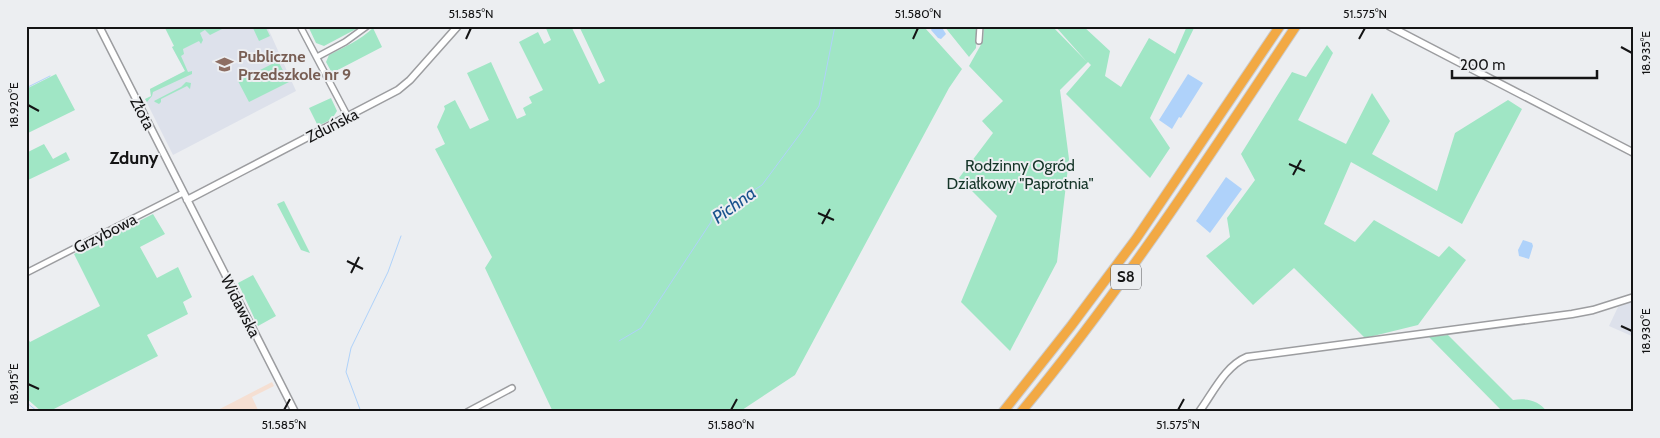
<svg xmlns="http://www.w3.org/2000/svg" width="1660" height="438" viewBox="0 0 1660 438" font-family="Cabin,sans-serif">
	<rect width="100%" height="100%" fill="#eceef1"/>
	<!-- commercial -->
	<path fill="#f5dfd2" d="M272,382l2,4 -22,11 6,13 -3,2h-41z"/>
	<!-- built -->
	<path fill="#dde1eb" d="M213,26h54l29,65 -123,64 -28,-56 6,-2 -1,-8 35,-18 -13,-24z
		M1634,301v36l-25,-11 9,-19z"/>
	<!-- green -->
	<path fill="#a0e6c5" d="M164,26h64l-18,9 -5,-5 -5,3 3,7 -2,4 -2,-3 -16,8 1,5 -3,2 7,16 4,-1v3l-39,18 -1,4 -5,6 -2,-3 6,-3 -1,-7 35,-18 -13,-24 2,-1z
		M252,26h13l5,10 -11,5z
		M308,26h50v2l-34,18 -8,-3z
		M545,26h26l28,58 6,-3 -26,-55h349l-3,2 37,41 -13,19 -154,287 -56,37h-186l-68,-144 7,-11 -57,-108 10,-5 -8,-17 8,-18 -1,-3 11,-6 15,29 19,-9 -22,-47 24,-11 26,57 9,-4 -3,-7 9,-5 -3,-6 14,-7 -24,-48 19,-10 6,12 7,-4z
		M944,26h33l-1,22 -7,9z
		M984,26h68l35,36 -32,-36h28l27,25 -5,25 16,11 28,-49 26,16 12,-28h8l-45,92 20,30 -20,30 -84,-84 25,-29 -3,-3 -28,28 9,69 -12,103 -47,89 -49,-49 36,-86 -38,-38 34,-45 -11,-12 21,-20 -34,-35 14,-25z
		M373,28l9,19 -50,26 -6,-11 3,-7c16,-8 31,-15 44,-27z
		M1327,45l6,8 -35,67 48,24 26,-51 18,28 -18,33 65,37 18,-58 53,-33 14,9 -60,115 -111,-62 -27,62 31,18 19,-22 65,37 10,-11 17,14 -48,65 -53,13 -71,-70 -41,37 -47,-49 24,-19 -3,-19 28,-38 -14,-26 51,-82 14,5z
		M278,61l11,21 -40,20 -11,-21z
		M56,74l19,36 -49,24v-45z
		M186,82l5,1 -1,6 -3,-3 -26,13v3l-2,2 -4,-2 -1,-1 27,-14z
		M331,98l6,13 -5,8 -14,7 -9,-18z
		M44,144l9,15 13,-7 4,8 -44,21v-28z
		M284,201l26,52 -9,-3 -24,-46z
		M153,214l12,20 -25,13 17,31 21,-11 14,30 -9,5 5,12 -41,21 11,21 -110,56h-6l-16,-14v-63l4,7 70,-36 -26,-52z
		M253,275l23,41 -18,10 -20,-43z
		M1448,335l65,65c14,-2 26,0 34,12h-44l-74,-75z"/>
	<!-- water -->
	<path fill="#afd2fa" d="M933,26h8l5,8 -5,5 -3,-1 -7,-8z
		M1188,74l15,9 -22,35 -2,-1 -7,12 -13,-9z
		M1226,177l16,12 -32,44 -14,-12z
		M1523,240l9,3 1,3 -4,13 -10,-3 -1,-6z"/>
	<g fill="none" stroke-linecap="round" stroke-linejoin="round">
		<!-- stream -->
		<path stroke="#afd2fa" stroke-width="1" d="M26,88l24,-12
			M619,341l22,-13 70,-106 1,-5 50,-32 38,-51 19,-28 16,-80
			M26,402l12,10
			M361,412l-15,-40 5,-24 37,-76 13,-36"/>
		<defs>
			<path id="minor" d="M300,26l48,91
				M979,41l1,-15
				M317,57l28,-15 22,-16
				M26,273l157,-80
				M467,412l45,-24"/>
			<path id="tertiary" d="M99,26l196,386
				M1389,26l245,127
				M187,200l211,-110 12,-10 48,-54
				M1199,412c14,-19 26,-46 48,-55l325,-43 21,-4 41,-13"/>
			<path id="motorway" d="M1003,412l68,-86 65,-87 144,-213
				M1021,412c101,-122 187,-254 275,-386"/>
		</defs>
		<!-- minor casing -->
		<use href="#minor" stroke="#9c9da0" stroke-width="8"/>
		<!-- tertiary casing -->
		<use href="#tertiary" stroke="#9c9da0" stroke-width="9"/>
		<!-- motorway casing -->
		<use href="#motorway" stroke="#cbcbcc" stroke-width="11"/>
		<!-- minor -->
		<use href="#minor" stroke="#fff" stroke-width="5"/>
		<!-- tertiary -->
		<use href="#tertiary" stroke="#fff" stroke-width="6"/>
		<!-- motorway -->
		<use href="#motorway" stroke="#f2a944" stroke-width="9"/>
	</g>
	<!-- ticks -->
	<path fill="none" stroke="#141415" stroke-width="2" d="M466,39l5,-11M913,39l5,-11M1359,39l6,-11M1621,47l11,6M28,105l11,6M1289,164l16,7M1293,175l8,-15M818,213l16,7M822,224l8,-15M347,261l16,8M351,273l8,-16M1621,326l11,5M28,384l11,5M284,410l6,-11M731,410l6,-11M1178,410l6,-11"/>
	<!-- icons -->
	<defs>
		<symbol id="school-bare" viewBox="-9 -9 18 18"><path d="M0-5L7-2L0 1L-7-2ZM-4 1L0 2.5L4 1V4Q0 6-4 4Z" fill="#8d6e63" stroke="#eceef1" stroke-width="2.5" paint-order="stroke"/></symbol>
	</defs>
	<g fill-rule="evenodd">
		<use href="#school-bare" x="212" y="52" width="25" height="25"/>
	</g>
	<g text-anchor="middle" stroke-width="4" stroke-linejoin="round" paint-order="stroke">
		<!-- shield labels -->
		<rect fill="#eceef1" stroke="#555557" stroke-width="1" x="1111" y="264.5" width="30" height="25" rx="4"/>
		<g font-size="15" font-weight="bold" fill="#141415">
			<text x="1126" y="282">S8</text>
		</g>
		<!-- education labels -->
		<g font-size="16" font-weight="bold" fill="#785e54" stroke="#eceef1" text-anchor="start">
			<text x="238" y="62">Publiczne<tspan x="238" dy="18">Przedszkole nr 9</tspan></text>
		</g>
		<!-- street labels -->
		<g font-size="16" fill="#141415" stroke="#eceef1">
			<text transform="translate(143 113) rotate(63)" y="6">Złota</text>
			<text transform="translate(332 125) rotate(-27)" y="6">Zduńska</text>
			<text transform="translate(105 233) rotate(-27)" y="6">Grzybowa</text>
			<text transform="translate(241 306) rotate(63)" y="6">Widawska</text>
		</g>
		<!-- park labels -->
		<g font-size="16" fill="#153528" stroke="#eceef1">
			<text x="1020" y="171">Rodzinny Ogród<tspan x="1020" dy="18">Działkowy "Paprotnia"</tspan></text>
		</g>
		<!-- neighbourhood labels -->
		<g font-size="18" font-weight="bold" fill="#141415" stroke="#eceef1">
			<text x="134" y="164">Zduny</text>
		</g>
		<!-- water labels -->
		<g font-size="18" font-style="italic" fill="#18528d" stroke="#eceef1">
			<text transform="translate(734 205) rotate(-36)" y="6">Pichna</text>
		</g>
	</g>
	<!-- border -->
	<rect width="1660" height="438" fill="none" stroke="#eceef1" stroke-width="55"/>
	<!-- scale -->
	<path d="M1452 70v8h145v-8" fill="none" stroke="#141415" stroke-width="2.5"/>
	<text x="1460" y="70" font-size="15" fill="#141415" stroke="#eceef1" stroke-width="4" paint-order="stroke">200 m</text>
	<rect x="28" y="28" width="1604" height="382" fill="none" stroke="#141415" stroke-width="2"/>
	<g font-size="12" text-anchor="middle" fill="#141415">
		<text x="471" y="18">51.585°N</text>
		<text x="918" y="18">51.580°N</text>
		<text x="1365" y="18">51.575°N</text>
		<text transform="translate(1646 53) rotate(-90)" y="4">18.935°E</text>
		<text transform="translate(14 105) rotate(-90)" y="4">18.920°E</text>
		<text transform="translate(1646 331) rotate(-90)" y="4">18.930°E</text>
		<text transform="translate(14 384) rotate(-90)" y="4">18.915°E</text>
		<text x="284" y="429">51.585°N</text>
		<text x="731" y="429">51.580°N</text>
		<text x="1178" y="429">51.575°N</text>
	</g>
</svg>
